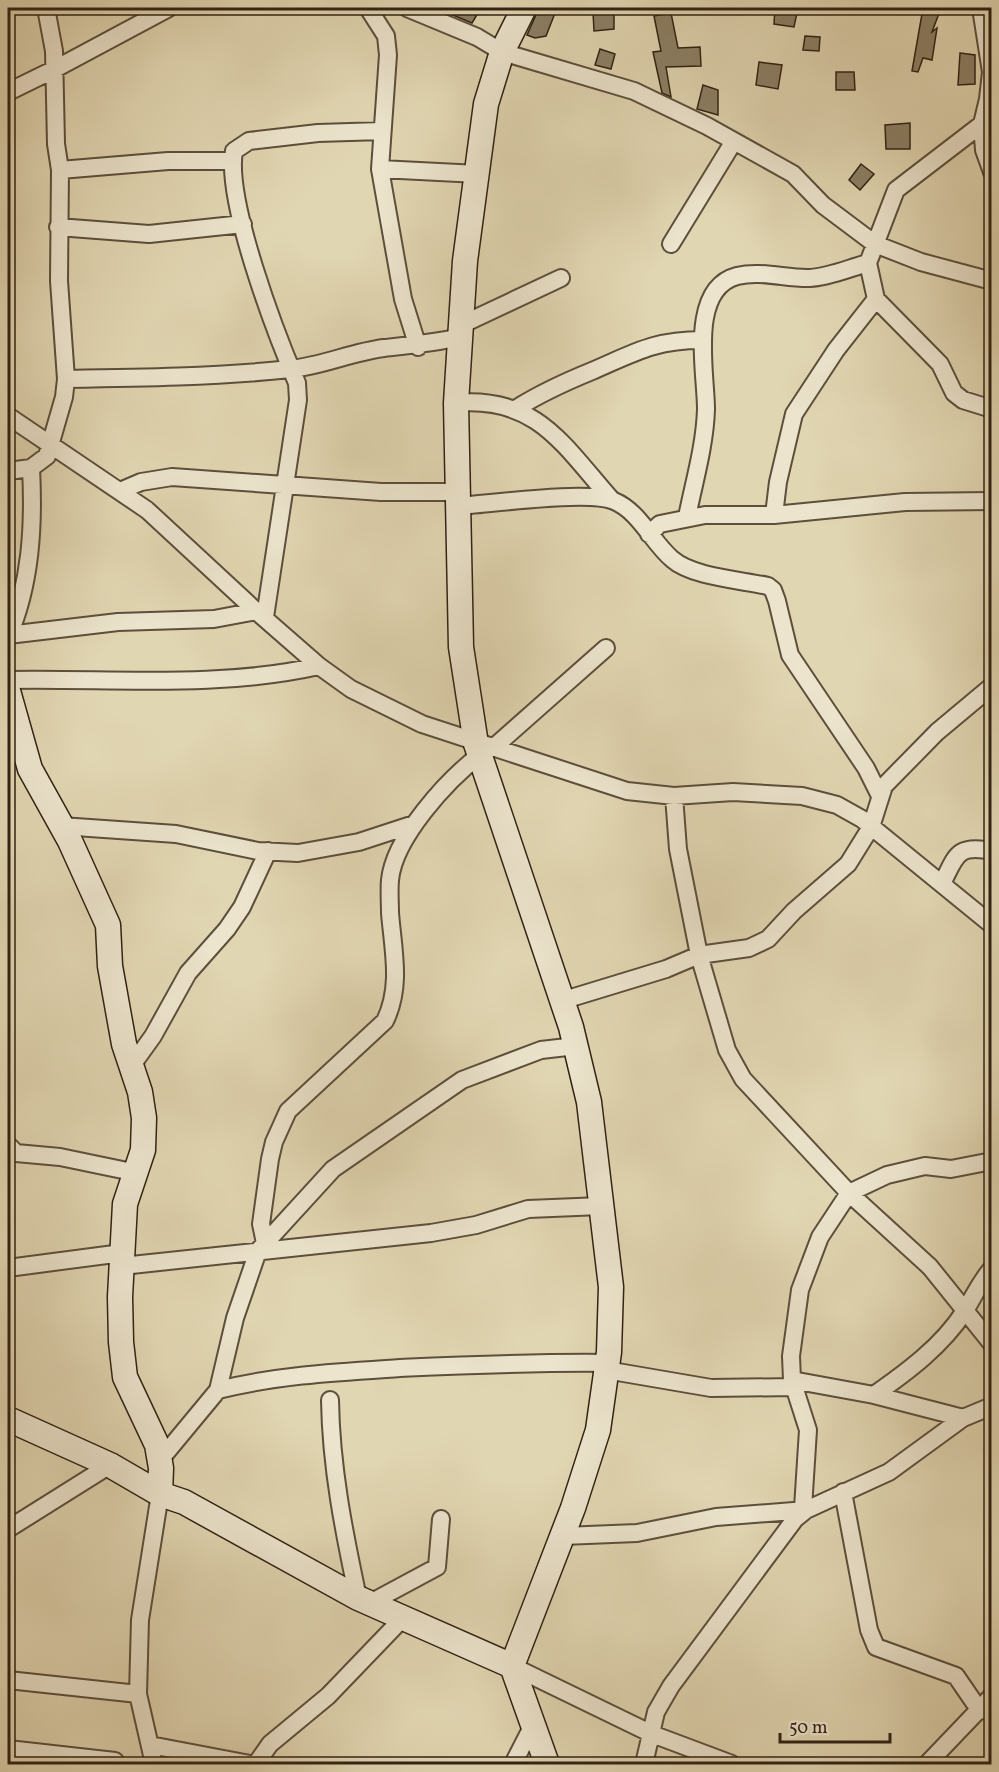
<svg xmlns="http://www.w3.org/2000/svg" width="999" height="1772" viewBox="0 0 999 1772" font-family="Vollkorn,serif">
	<rect width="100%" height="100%" fill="#e1d6b2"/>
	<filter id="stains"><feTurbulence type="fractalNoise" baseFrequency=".00333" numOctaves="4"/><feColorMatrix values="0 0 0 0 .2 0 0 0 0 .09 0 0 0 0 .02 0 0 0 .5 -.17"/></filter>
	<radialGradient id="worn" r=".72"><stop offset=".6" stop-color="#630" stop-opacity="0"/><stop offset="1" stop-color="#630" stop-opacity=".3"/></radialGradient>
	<!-- building -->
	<path fill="#8c8066" stroke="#302214" stroke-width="1.5" d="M436,8h45l-9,15z
		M539,8h18l-11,28 -11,2 -8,-3z
		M775,8h23l-4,19 -20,-3z
		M923,8h18l-9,24 5,-4 -5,32 -9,-2 -5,14 -6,-1z
		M614,11v18l-20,2 -1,-19z
		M671,13l7,35 22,-1 1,19 -35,1 5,30 -9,-4 -9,-41 8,-1 -7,-35z
		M805,36l15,1 -1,14 -16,-1z
		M600,49l15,5 -4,15 -16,-4z
		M960,53l15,2v29l-17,1z
		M759,62l23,3 -4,24 -22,-4z
		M836,72h18l1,18h-19z
		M703,85l15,5v25l-21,-6z
		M910,123v26h-24l-1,-24z
		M861,164l13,10 -14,16 -11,-10z"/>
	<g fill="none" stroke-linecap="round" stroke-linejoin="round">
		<defs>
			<path id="street" d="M368,8l18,28 2,19 -8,114 23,130 15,48
				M407,8l70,29 25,15 132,39 73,35 86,48 30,31 52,39 46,18 71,19
				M981,8l10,64 -3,27 -6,25 2,26 8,22
				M8,92l47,-23 114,-61
				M982,124l-86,66 -28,73 8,36 64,65 14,29 9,7 29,9
				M380,169l98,5
				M60,170l108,-9h64
				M58,227l91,7 94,-10
				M671,244l63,-103
				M461,325l100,-47
				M66,379c74,-1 150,-2 224,-10 32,-3 62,-17 94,-21 28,-3 49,-5 77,-11
				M456,403c81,-7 107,42 155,96
				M517,408c24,-15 48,-26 75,-37 42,-18 62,-31 110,-31
				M8,416l139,94 109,101 63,55 32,23 71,35 205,67 47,5 59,-4 69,4 35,9 25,14 130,106
				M8,471l23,-3 16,-12 17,-59 2,-18 -7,-98 1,-111 -4,-26 -2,-93 -8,-43
				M120,491l21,-9 31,-5 209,15h76
				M458,506c33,-2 130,-16 156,-5 25,10 38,41 58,58 20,18 69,21 96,27l5,4 4,11 13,54 76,113 14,28
				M774,515l4,-33 16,-68 42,-64 40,-51
				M687,517c7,-35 18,-72 19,-108 0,-36 -18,-120 31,-133 24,-6 50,3 73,2 20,-1 39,-10 58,-15
				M649,534l11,-10 45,-9h69l131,-13 87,-1
				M265,617l33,-217 -1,-17c-21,-49 -72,-182 -63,-232l15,-10 69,-8 64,-2
				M8,635l110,-13 96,-3 42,-8
				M8,637c23,-53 26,-112 23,-169
				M8,680c104,-2 208,9 311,-14
				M493,748l113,-100
				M674,796l4,53 21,106 28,95 16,29 106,114 81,74 62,77
				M61,826l115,8 82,17 40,2 61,-11 55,-18
				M942,884c14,-28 14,-40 50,-33
				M561,1001l105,-32 33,-14 50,-7 19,-9 26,-28 54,-47 23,-37 13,-41 53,-54 55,-46
				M130,1068l23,-32 35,-63 39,-44 15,-22 26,-56
				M8,1145l8,8 44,4 77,16
				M265,1243l-4,-19 9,-65 4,-17 14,-31 97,-90c17,-35 8,-71 5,-108 0,-10 -1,-22 0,-33 4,-42 57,-100 90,-125
				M122,1266l309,-33 45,-8 52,-16 73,-3
				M8,1268l114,-15
				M606,1370l105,18 84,-1
				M792,1380l82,15 89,23
				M218,1390c60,-15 121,-18 182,-22 70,-3 138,-6 207,-5
				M874,1395c33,-23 68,-49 90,-83 11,-17 14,-27 28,-44
				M330,1400c1,68 14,132 28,198
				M160,1460l58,-70 17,-72 23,-67 75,-82 129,-89 79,-30 35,-4
				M843,1492l26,138 7,17 80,29 24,35
				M803,1508l5,-78 -16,-50 -1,-24 9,-66 20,-53 29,-44 38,-18 38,-9 26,3 41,-8
				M8,1529l102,-64
				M563,1536l74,-3 79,-16 90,-7
				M370,1603l67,-36 4,-48
				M512,1666l140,68 80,30
				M8,1680l130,14
				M150,1745l100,19
				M8,1749l107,12
				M154,1764l-16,-70 2,-74 20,-126
				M256,1764l14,-20 58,-48 74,-77
				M513,1764l19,-37
				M644,1764l12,-52 15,-26 124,-167 11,-9 83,-38 74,-54 29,-12
				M927,1764l65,-68"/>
			<path id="secondary" d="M524,8l-22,44 -16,52 -21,157 -9,142 5,244 15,97 95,283 18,75 22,185 -2,65 -11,78 -25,78 -61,158 35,98
				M8,691l22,78 40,72 38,84 2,41 14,78 16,48 4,26 -1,32 -18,54 -5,93 1,45 4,35 32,68 4,23 -1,26
				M8,1419l102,46 50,29 24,8 174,96 154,68"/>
		</defs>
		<!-- street casing -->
		<use href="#street" stroke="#5c4f3c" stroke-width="20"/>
		<!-- secondary casing -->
		<use href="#secondary" stroke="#302214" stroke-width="27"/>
		<!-- street -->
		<use href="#street" stroke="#ece4cd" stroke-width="16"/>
		<!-- secondary -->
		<use href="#secondary" stroke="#ece4cd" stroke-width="24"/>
	</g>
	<!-- margin -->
	<rect width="999" height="1772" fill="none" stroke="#e1d6b2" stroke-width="30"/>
	<rect x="9" y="9" width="981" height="1754" fill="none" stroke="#302214" stroke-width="3"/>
	<rect x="15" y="15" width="969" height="1742" fill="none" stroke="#302214" stroke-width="1.5"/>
	<!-- scale -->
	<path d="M780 1733v9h110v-9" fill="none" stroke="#302214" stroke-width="3"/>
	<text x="789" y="1733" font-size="18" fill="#302214" stroke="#ece4cd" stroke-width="4.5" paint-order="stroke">50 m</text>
	<rect width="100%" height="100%" filter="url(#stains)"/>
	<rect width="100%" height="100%" fill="url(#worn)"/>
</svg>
